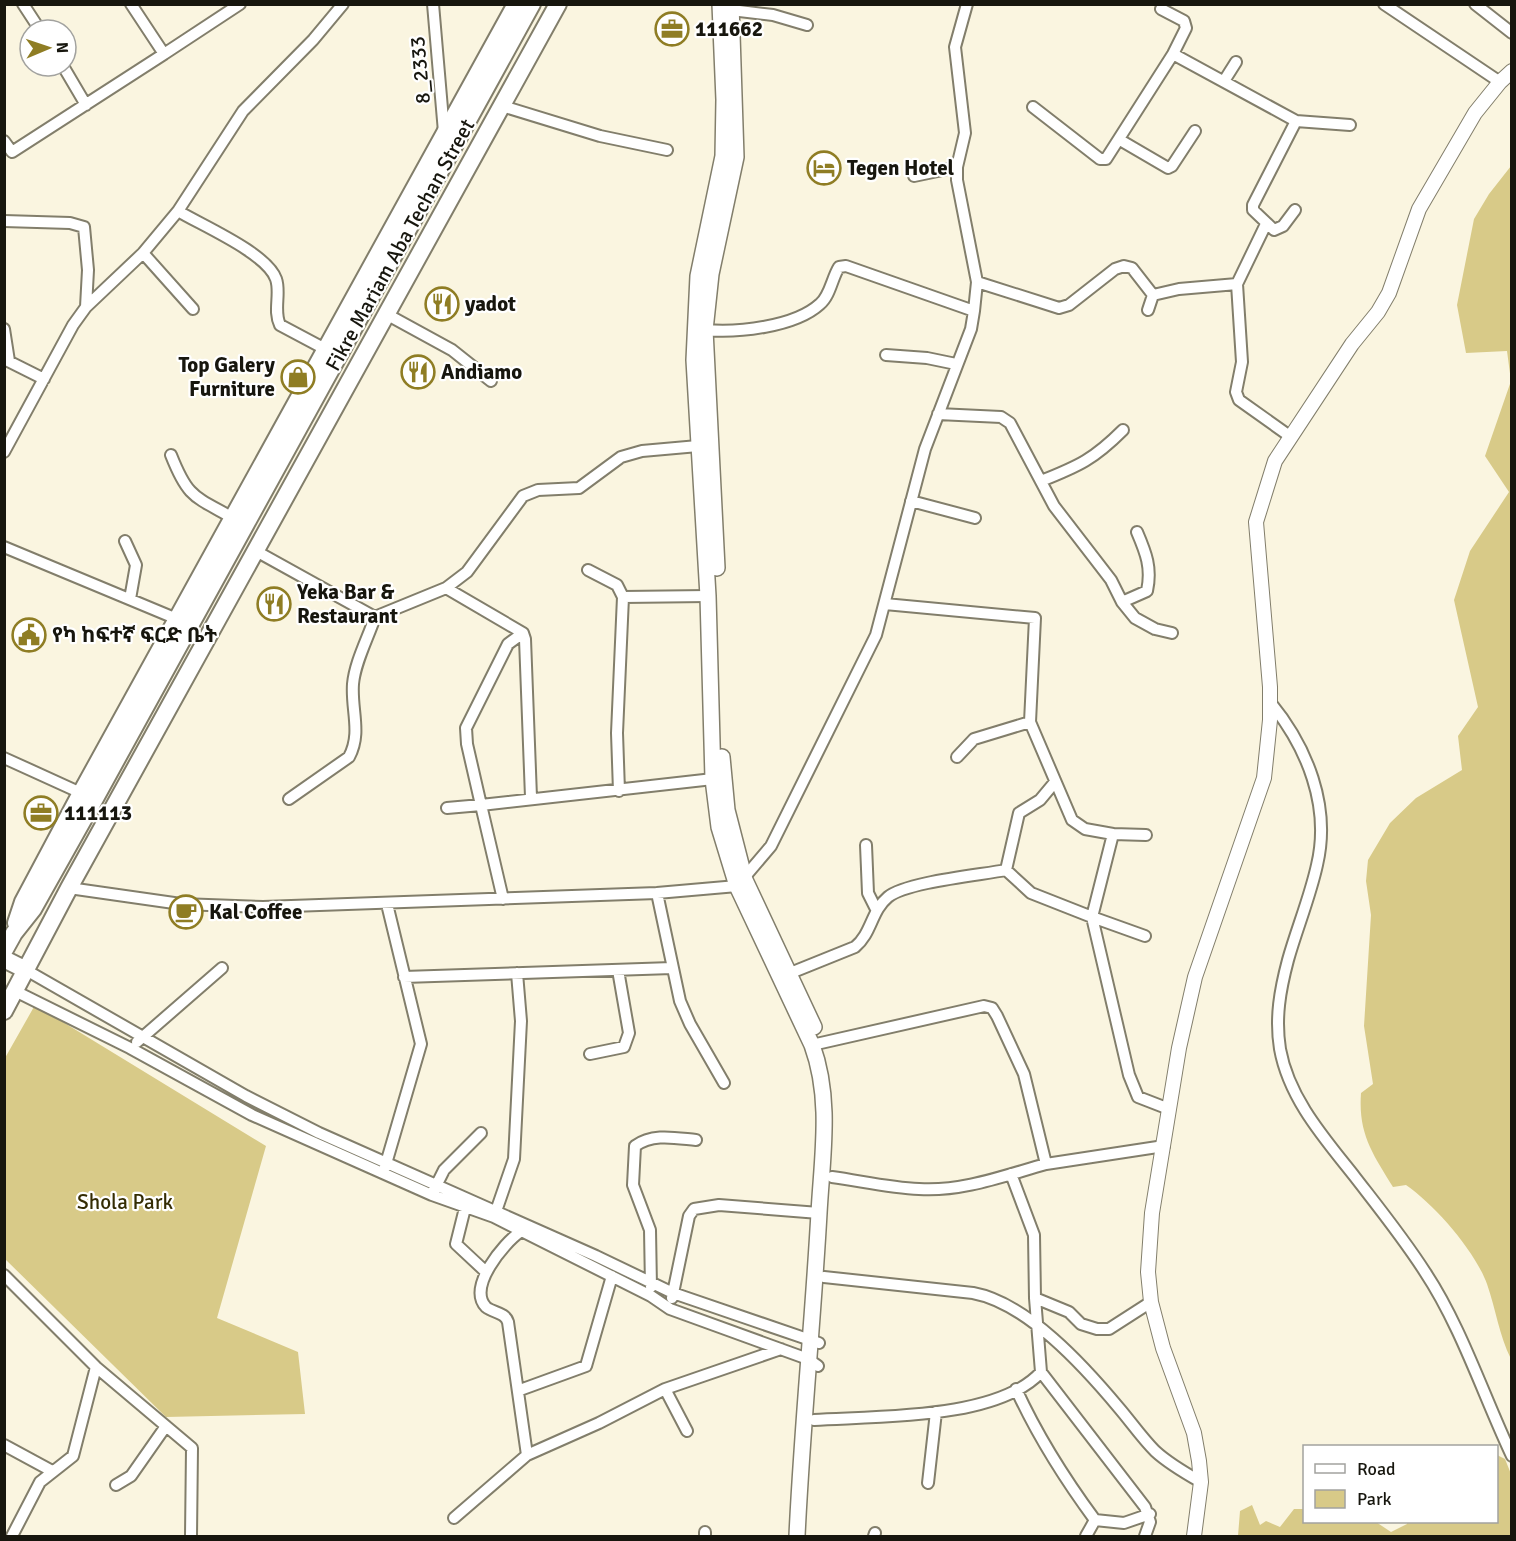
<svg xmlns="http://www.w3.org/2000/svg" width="1516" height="1541" viewBox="0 0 1516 1541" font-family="Signika,'Noto Sans Ethiopic',sans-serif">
	<rect width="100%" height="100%" fill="#faf5e0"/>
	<!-- green -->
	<path fill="#d8ca88" d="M1511,166v1193c-12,-24 -15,-49 -24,-75 -12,-33 -52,-79 -81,-99l-13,2c-20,-33 -35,-53 -32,-94l12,-9 -9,-58 7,-111 -5,-34 2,-21 22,-37 26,-25 46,-28 -4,-34 20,-29 -24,-107 16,-49 39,-59 -24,-36 26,-75 -4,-30 -41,2 -9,-48 17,-86 15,-25z
		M35,1005l231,141 -49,172 81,34 7,62 -139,3 -161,-158v-201z
		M1497,1455l8,4 6,15v62h-273l2,-25 12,-6 8,20 6,-4 14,6 14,-18h10v13h72l15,10 16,-8v-2h89z"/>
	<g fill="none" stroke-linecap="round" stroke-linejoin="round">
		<defs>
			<path id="minor" d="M23,4l17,26
				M131,4l33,50 76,-50
				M433,4l11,128
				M1384,4l116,78
				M1475,4l37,29
				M731,10l42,5 34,10
				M1173,54l123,67 54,4
				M63,66l23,39
				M1224,81l12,-19
				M502,106l98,30 67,14
				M1033,107l67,52h6l67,-105 13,-26 -2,-7 -23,-12
				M1120,140l48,28 4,-2 23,-35
				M4,141l8,11 152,-98
				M914,176l43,-9
				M1295,210l-12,16 -9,4 -21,-20v-5l43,-84
				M178,211c23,14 89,42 98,68 5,14 -3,32 4,46l47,25
				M4,221l66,2 14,4 4,43 -2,37
				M1266,224l-29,60 5,78 -6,30 3,8 52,37
				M143,253l50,56
				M977,282l82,26 10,-3 46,-36 9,-3 8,2 21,27
				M1148,310l5,-15 26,-6 58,-5
				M388,315l64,35 39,31
				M4,329l5,32
				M705,330c32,3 90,-3 115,-26 10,-8 12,-26 19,-37l7,-1 128,45
				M886,355l41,3 29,6
				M4,359l40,20
				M938,414l63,3 9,6 44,83 57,74 11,22 13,16 20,11 17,4
				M4,452l69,-127 13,-18 57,-54 35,-42 65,-100 70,-71 30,-36
				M171,455c17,43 23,41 62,63
				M1041,481c38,-15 53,-22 82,-51
				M911,501l64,17
				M125,541l11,24 -6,34
				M4,547l173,72
				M256,551l119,66 71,-29 21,-16 56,-76 15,-6 41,-2 42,-31 21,-6 56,-5
				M588,570l29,15 6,12
				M446,588l77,45 2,6 6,158
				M1122,602l25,-11c5,-23 -1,-38 -10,-59
				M885,604l150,14 -5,104 42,98 13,9 28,5 -21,83 53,19
				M1270,702c37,45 61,104 47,163 -7,32 -20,63 -29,95 -8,30 -13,58 -8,89 9,50 45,90 75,128 24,31 49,62 70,95 36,54 59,125 87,184
				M957,757l17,-18 56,-17
				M4,758l77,35
				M619,791l-2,-58 6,-136 85,-1
				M289,799l60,-42c13,-24 2,-47 4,-73 2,-22 15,-46 22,-67
				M447,808l34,-3 -14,-61 -1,-16 42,-84 15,-11
				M1113,834l33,1
				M866,845l2,48 8,16
				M1006,870l25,23 61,24 37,158 9,22 31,12
				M1006,870l13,-57 21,-13 15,-18
				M69,888l112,16 82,3 394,-14 80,-7 34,-40 105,-211 49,-186 46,-120 3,-18 3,-29 -20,-102v-13l8,-34 -10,-86 12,-43
				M657,893l23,108 10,23 34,59
				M503,899l-22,-94 232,-26
				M26,970l220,126 73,37 277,123 77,37 146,50
				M788,974l67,-27c17,-14 16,-36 33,-50 18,-15 92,-22 118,-27
				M404,977l268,-9
				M15,991l115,57 122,67 180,80 62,22 157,79 19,13 138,50 10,7
				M137,1042l85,-74
				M812,1045l172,-39 8,2 5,8 27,58 22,90 118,-18
				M590,1054l34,-7 5,-14 -11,-63
				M385,1167l36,-123 -34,-140
				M1011,1174l23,61 1,63
				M832,1177c29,4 58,11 87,12 43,3 87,-14 127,-25
				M434,1190l10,-20 37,-37
				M465,1208l-9,36 30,28
				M494,1217l20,-58 7,-138 -4,-48
				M4,1275l92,92 96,81 -1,88
				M824,1277l149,16c54,10 111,73 146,115 12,14 23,30 36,43 13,12 30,22 46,31
				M651,1287l-1,-57 -17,-45 2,-39c18,-13 40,-8 61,-6
				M672,1298l17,-82 5,-7 25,-4 100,8
				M1041,1372l104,135 5,15 -5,14
				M665,1389l22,42
				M1016,1389c22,48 48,89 79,131l29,3 26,-9
				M520,1390l66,-24 26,-90
				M814,1420c61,-4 184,0 227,-48l-6,-74 34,14 12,12 16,5h12l42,-27
				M4,1445l48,26
				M527,1455l72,-32 66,-34 116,-40
				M928,1483l8,-71
				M116,1485l15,-9 35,-50
				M454,1518l73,-63 -19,-133c-3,-10 -15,-9 -22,-15 -19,-20 18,-64 34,-75
				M705,1532v4
				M12,1536l28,-54 33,-26 23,-89
				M874,1536l1,-3
				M1086,1536l9,-16"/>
			<path id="tertiary" d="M1194,1536l7,-54 -2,-21 -5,-28 -31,-85 -12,-46 -3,-30 4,-59 27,-165 16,-71 69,-199 6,-58v-33l-14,-165 19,-61 77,-117 26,-32 11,-19 30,-84 56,-96 25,-31 12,-11"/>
			<path id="secondary" d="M720,4l4,96 -1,56 -25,120 -4,84 14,236 5,183 6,48 18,59 75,159c20,54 10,112 7,168 -6,108 -17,215 -22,323
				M717,568l-12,-238 6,-56 25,-117 -5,-153
				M722,757l5,53 18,70 69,147"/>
			<path id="primary" d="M16,923l7,-21 58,-109 435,-789
				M4,951l10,-18 19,-24 60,-107 439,-798
				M4,959l22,11
				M4,1011l65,-123 489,-884"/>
		</defs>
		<!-- minor casing -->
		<use href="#minor" stroke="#827e6b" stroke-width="14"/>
		<!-- tertiary casing -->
		<use href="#tertiary" stroke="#827e6b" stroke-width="16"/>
		<!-- secondary casing -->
		<use href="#secondary" stroke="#827e6b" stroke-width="18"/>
		<!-- primary casing -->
		<use href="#primary" stroke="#827e6b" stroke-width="20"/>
		<!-- minor -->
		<use href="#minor" stroke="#fff" stroke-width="10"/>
		<!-- tertiary -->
		<use href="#tertiary" stroke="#fff" stroke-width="14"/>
		<!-- secondary -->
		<use href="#secondary" stroke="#fff" stroke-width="15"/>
		<!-- primary -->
		<use href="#primary" stroke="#fff" stroke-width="16"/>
	</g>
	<!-- icons -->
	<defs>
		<symbol id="office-ring" viewBox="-11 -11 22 22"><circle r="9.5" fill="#fff" stroke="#8f7d24" stroke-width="1.5"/><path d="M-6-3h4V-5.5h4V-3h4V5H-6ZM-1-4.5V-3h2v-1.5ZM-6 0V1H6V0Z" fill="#8f7d24"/></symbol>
		<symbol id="hotel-ring" viewBox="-11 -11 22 22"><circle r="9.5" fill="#fff" stroke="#8f7d24" stroke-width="1.5"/><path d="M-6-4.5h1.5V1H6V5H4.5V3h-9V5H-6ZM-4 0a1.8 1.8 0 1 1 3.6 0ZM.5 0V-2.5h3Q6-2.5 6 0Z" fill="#8f7d24"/></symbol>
		<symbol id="restaurant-ring" viewBox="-11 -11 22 22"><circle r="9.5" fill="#fff" stroke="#8f7d24" stroke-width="1.5"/><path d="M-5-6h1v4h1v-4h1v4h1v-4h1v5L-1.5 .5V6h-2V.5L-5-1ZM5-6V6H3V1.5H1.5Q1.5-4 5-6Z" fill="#8f7d24"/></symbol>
		<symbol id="shop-ring" viewBox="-11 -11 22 22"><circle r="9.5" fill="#fff" stroke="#8f7d24" stroke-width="1.5"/><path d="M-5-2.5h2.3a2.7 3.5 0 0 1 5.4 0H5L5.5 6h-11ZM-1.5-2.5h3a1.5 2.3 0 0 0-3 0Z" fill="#8f7d24"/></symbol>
		<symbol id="civic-ring" viewBox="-11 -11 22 22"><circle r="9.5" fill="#fff" stroke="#8f7d24" stroke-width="1.5"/><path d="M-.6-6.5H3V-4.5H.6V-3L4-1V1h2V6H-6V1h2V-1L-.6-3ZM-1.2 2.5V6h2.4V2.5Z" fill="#8f7d24"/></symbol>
		<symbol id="cafe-ring" viewBox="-11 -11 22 22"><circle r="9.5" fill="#fff" stroke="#8f7d24" stroke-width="1.5"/><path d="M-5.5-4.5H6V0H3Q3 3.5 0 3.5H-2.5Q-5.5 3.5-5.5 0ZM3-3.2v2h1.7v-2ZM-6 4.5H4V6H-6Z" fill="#8f7d24"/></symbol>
	</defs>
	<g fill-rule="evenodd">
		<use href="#office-ring" x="653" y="10" width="38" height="38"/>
		<use href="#hotel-ring" x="805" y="149" width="38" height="38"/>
		<use href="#restaurant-ring" x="423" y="285" width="38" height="38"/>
		<use href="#restaurant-ring" x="399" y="353" width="38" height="38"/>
		<use href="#shop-ring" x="279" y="358" width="38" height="38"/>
		<use href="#restaurant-ring" x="255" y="585" width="38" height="38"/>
		<use href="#civic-ring" x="10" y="616" width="38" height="38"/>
		<use href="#office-ring" x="22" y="794" width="38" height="38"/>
		<use href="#cafe-ring" x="167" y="893" width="38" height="38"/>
	</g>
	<g text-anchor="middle" stroke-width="4.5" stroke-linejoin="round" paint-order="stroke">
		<!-- poi labels -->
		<g font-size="21" font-weight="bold" fill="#17160e" stroke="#fff" text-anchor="start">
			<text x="695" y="36">111662</text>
			<text x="847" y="175">Tegen Hotel</text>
			<text x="465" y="311">yadot</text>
			<text x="275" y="372" text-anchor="end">Top Galery<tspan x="275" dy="24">Furniture</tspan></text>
			<text x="441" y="379">Andiamo</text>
			<text x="297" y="599">Yeka Bar &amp;<tspan x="297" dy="24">Restaurant</tspan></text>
			<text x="52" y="642">የካ ከፍተኛ ፍርድ ቤት</text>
			<text x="64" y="820">111113</text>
			<text x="209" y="919">Kal Coffee</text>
		</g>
		<!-- street labels -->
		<g font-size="21" fill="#17160e" stroke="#fff">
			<text transform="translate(420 70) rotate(-95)" y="7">8_2333</text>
			<text transform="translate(400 245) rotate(-61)" y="7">Fikre Mariam Aba Techan Street</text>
		</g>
		<!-- park labels -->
		<g font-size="21" fill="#342c03" stroke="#fff">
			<text x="125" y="1209">Shola Park</text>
		</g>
	</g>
	<!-- border -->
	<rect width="1516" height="1541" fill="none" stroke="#17160e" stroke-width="12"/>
	<!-- legend -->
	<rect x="1303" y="1445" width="195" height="78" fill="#ffffff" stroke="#a2a29f" stroke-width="1.5"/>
	<rect x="1315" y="1464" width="30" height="9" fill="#ffffff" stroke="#a2a29f" stroke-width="1.5"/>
	<text x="1357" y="1475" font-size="18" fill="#17160e">Road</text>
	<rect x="1315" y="1490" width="30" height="18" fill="#d8ca88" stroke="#a2a29f" stroke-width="1.5"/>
	<text x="1357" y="1505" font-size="18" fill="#17160e">Park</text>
	<!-- north arrow -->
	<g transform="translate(48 48) rotate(88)"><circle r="28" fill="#ffffff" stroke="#a2a29f" stroke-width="1.5"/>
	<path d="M0-4.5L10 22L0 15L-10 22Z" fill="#8f7d24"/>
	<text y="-9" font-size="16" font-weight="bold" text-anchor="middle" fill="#17160e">N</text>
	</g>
</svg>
